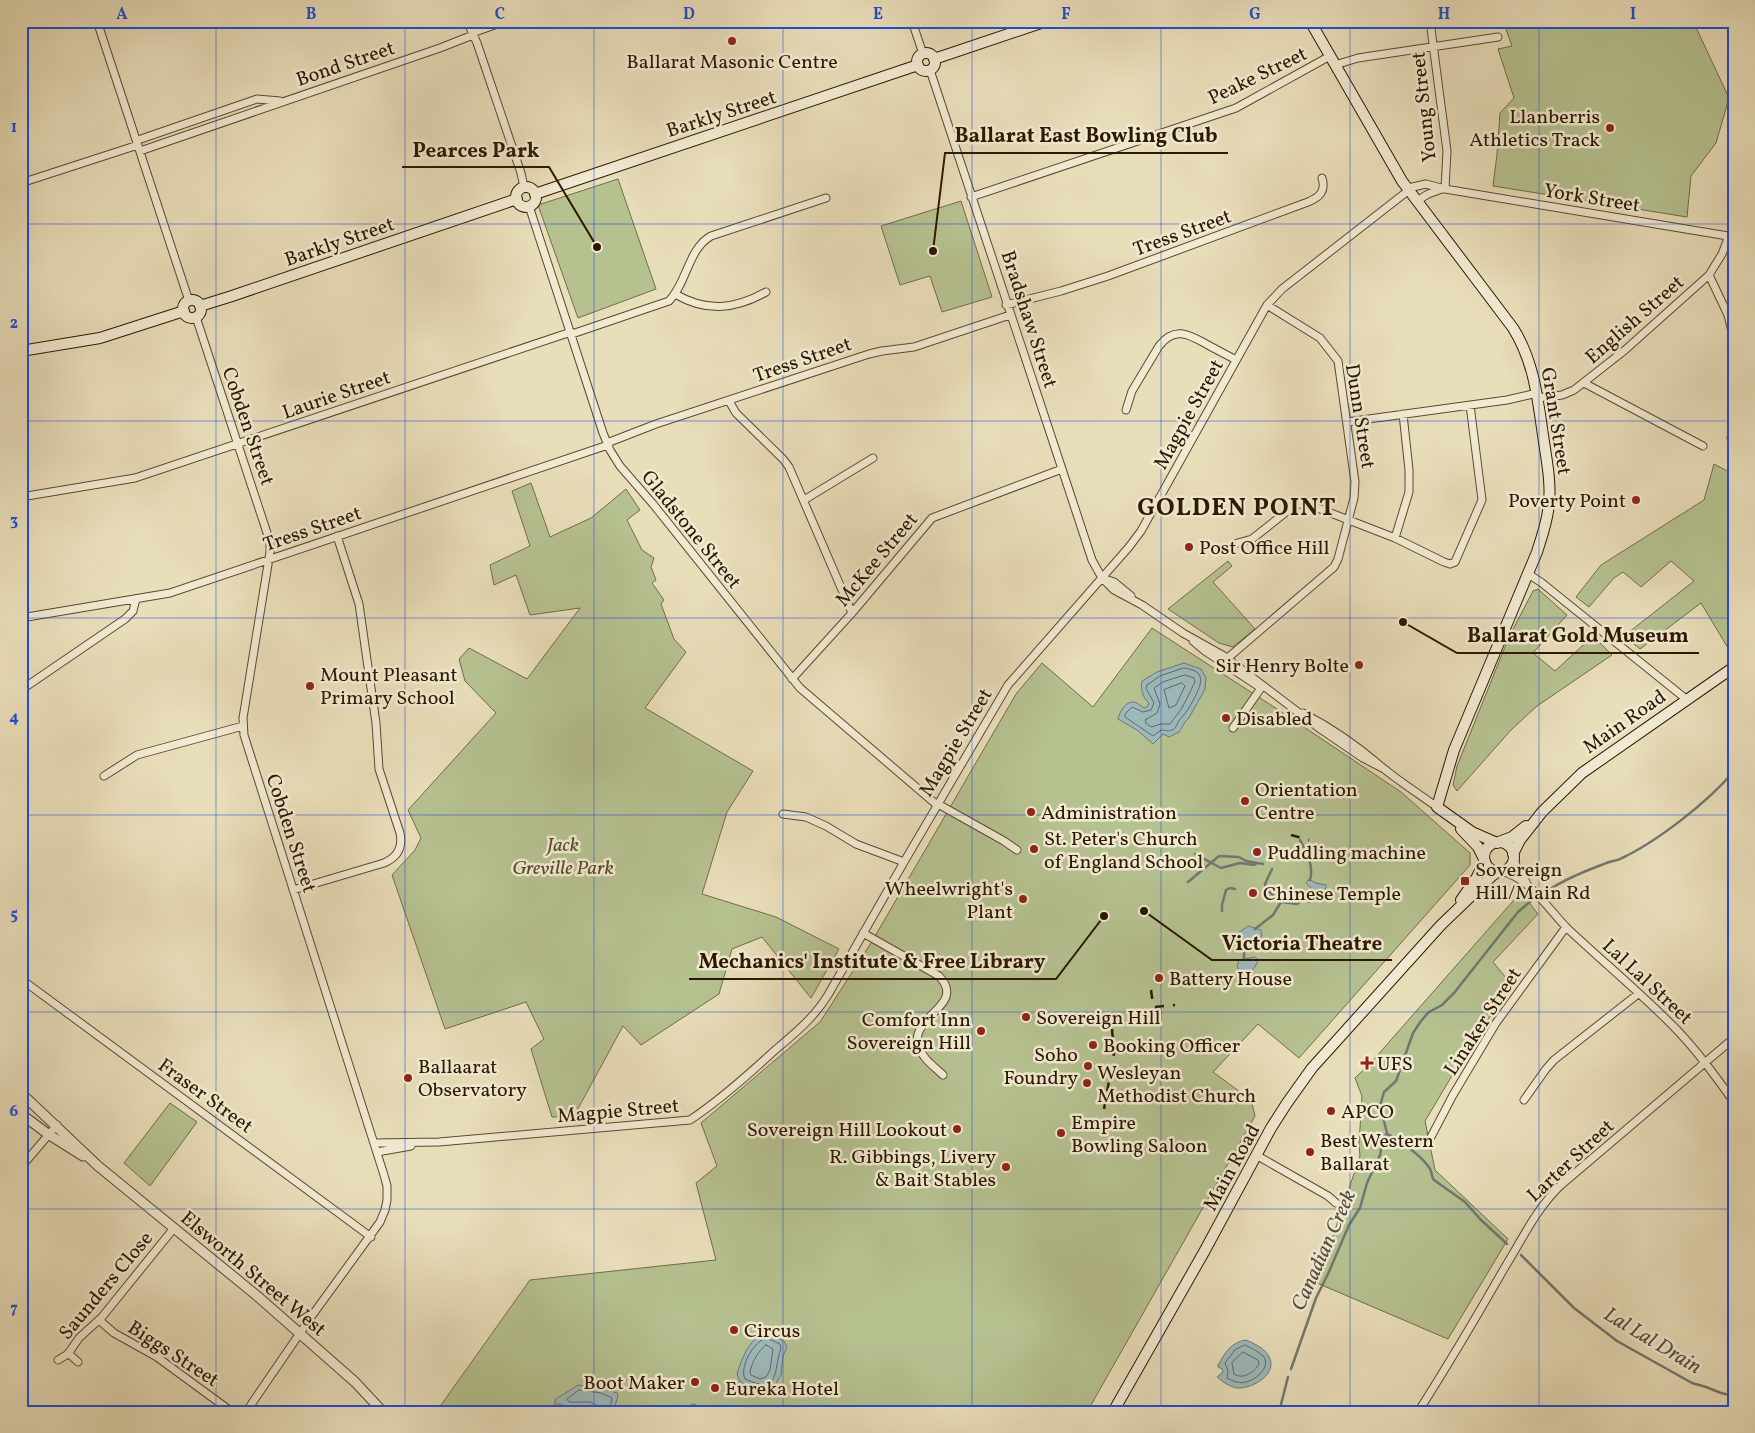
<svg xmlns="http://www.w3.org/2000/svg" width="1755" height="1433" viewBox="0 0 1755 1433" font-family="Vollkorn,serif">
	<rect width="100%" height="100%" fill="#e9deba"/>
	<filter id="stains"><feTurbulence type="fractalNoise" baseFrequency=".004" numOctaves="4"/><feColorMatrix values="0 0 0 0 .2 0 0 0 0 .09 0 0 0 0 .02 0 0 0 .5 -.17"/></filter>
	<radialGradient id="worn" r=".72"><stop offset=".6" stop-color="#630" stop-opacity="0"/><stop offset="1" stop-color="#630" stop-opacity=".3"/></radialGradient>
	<!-- green -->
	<path fill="#b6c190" stroke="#716c48" d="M1503,21h190l36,77 -13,45 -25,33 -4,41 -194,-31 4,-32 3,-41 14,-15 -16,-49 14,-3z
		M618,179l38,110 -78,29 -40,-113z
		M961,201l31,96 -50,15 -12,-36 -30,9 -19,-59z
		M1734,461v190l-3,2 -30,-50 -61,46 -16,-13 70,-55 -23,-20 -30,26 -18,-15 -9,6 -25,29 -13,-10 25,-32 103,-65 10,-36 17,9z
		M531,483l19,54 41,-19 35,-29 14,21 -13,10 15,30 12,8 -3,9 5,13 -4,3 12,17 -3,4 13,35 12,13 -41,56 108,63 -26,41 -25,82 74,23 63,32 -28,49 -49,-61 -30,12 -13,45 -78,51 -18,-19 -49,90 -22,1 -21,-68 13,-10 -18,-37 -81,27 -53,-154 23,-25 6,-12 -13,-28 88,-97 -31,-32 -6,-22 10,-11 58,31 53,-71 -50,7 -14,-40 -22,10 -4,-20 40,-19 -18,-55z
		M1228,561l4,5 -19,16 42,47 -22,18 -14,-4 -51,-34z
		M1538,589l29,26 -34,38 22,18 38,-35 19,19 -75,51 -26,24 -54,61 -4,-6 4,-19 52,-129 24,-46z
		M1152,628l125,81 124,83 69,61v12l-171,193 -41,-34 -45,48 38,28 4,16 -168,296h-651l94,-132 186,-20 -20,-77 21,-17 -16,-43 119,-101 51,-79 145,-249 26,-31 51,44z
		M1521,892l17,22 -45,48 19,23 -43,62 -44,74 10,49 73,69 -60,100 -131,-56 43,-127 -1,-12 3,-48 -7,-18 13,-12z
		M170,1103l27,19 -47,64 -26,-23z"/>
	<!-- water -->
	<path fill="#9db9bb" stroke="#707871" d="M1184,663l17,6 5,9 -1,11 -16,29 -4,4 -6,10 -10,5 -6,-3 -10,10 -16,-14 -19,-11c1,-6 8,-18 15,-17 4,0 8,4 11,6l3,-1 2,-4c-6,-5 -9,-14 -7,-22l15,-9z
		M1309,879l7,4 10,2v2l-2,5 -14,11 -6,-3 6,-6 1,-6 -5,-5z
		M1248,926l13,4 1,5 -5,12h-8l-2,5 -5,-4 -4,-15z
		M1255,957l3,3c-3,9 -8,15 -18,14l-3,-8 2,-6z
		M767,1333l17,8 3,6 -4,9 -2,19 -6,10 -16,5 -19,-8 -3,-8 4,-12 5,-11 7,-10 7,-7z
		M1246,1340c7,3 18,8 22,15 12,18 -15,34 -31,33 -7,-1 -14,-6 -20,-11l6,-5 -1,-3 -4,-2v-2c7,-12 13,-23 28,-25z
		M578,1385l24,3 15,5 1,3 -5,16h-14l-10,-5h-25l-3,-3h-7l2,-5z
		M694,1404l13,8h-20l1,-6z"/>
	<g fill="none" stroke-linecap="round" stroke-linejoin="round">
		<!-- shore -->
		<path stroke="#64685e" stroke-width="1" d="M1184,668c23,3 18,15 10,31 -4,7 -7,13 -13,19 -4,4 -4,10 -9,12 -4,2 -6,0 -11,0l-8,6 -28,-19v-3l7,-7 11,5 8,-2 3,-7 -8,-15 1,-3 13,-9z
			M1185,675l9,3 1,4 -13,26 -12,16h-9l-10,3 -5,-4 -1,-3 12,-7 3,-9 -6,-16 9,-6z
			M1182,683l3,3 -9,19 -7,3 -5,-18z
			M767,1338l13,6 1,4c-8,22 0,48 -36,31 -6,-12 9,-39 22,-41z
			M766,1345l7,4 -3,21 -4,7 -6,2 -9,-4 -1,-3c2,-10 8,-21 16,-27z
			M1245,1345c6,3 13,6 18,11 9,10 -7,24 -17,26 -7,2 -13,-1 -19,-4l1,-7 -3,-8 10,-13z
			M1243,1352l15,8 1,4c-5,8 -15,16 -25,10l-2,-11z
			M600,1412l-2,-6 -8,-4h-21l-2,-3 12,-9 22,3 11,5 -3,14"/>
		<!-- stream -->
		<path stroke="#707871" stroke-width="2.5" d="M1734,614v16
			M1300,840c7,13 14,26 10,40
			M1195,854l26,14 19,-5 14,2 2,-1
			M1188,882l31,-26 20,1 7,4 17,3
			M1542,895c16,-13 43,-24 62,-31 6,-3 13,-3 18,-6 36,-17 87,-57 112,-87
			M1281,902l16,2 14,-11
			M1222,911v-6l4,-15 4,-2 5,1
			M1255,929l18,-14 8,-13 -15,-13 -1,-5 7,-15
			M1244,958v-7
			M1387,1134c12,5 37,24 43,35 2,3 1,7 4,11l31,22 15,17 27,25
			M1521,1255l53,53 43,33 75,42 14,4 15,6 13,3
			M1291,1369l25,-71 12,-24 21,-49 11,-17 7,-25 13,-28 3,-16 4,-6 -7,-27 4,-14 12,-11 17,-48 8,-12 8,-9 13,-7 12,-12 64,-81 13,-11
			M1279,1412l9,-35"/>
		<!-- canal -->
		<path stroke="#9db9bb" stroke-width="9" d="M1254 852a3 3 0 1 1 6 0a3 3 0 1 1-6 0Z"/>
		<defs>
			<path id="minor" d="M97,21l92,280
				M467,21l10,22 44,130 3,14
				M912,21l11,33
				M1430,21l17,130 -2,38
				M21,24l11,-3
				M472,33l34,-12
				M1335,65l23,-7 140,-21
				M930,70l132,399 30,91 10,18 12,12 28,15 41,28 41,23 95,72 44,30 23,12
				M138,140l119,-41 23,2
				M140,151l300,-103 33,-13
				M21,183l117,-38
				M1408,188l18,-4 19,5 289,48
				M971,197l265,-89 94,-52
				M1417,201l11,-7 14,-5
				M529,206l74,227 7,17 10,16 33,38 147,184 137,117
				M1709,275l19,40 6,25
				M675,294c31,18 59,16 91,-2
				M1006,305l55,-14 47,-15 200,-74c12,-5 18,-11 14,-24
				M196,317l74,225v10l-27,166 1,17 140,440 3,11v14l-2,10 -5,12 -69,95 -65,95
				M572,334l97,-33c18,-18 19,-52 42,-65l115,-38
				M1584,383l119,63
				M1537,398l25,-3 12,-5 51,-40 84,-75 13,-21 7,-18
				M729,401l7,12 47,46 6,8 63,146
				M1126,410l6,-19 27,-45c16,-21 31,-11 49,-1 9,5 19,10 28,15
				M1347,422l160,-22 30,-7
				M1731,438l3,-13
				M607,443l49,-19 213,-70 13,-3 32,-4 96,-32
				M21,497l114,-19 436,-146
				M804,500l69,-42
				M1395,538l14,-46v-22l-6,-56
				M1234,544l18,-5 43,-34 10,-2 90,35 49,24 6,2 5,-2 27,-62 -12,-95
				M1527,573l15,10 144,116
				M1102,578l12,4 17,14
				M21,618l149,-25 438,-148
				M1193,641l12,10 53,35
				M1223,662l111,-95 4,-8 16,-61 1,-16 -17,-121 -18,-23 -53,-33
				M792,679l60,-66 80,-95 130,-49
				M21,690l104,-71 8,-8 3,-12
				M1303,713c29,15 56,34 80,55 17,14 36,26 54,39
				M1233,728l28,-40
				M104,776l33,-21 106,-29
				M938,804l66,37 13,9
				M783,814l23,3 20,9 30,18 48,18
				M1513,856l4,12 9,14
				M1501,871c28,6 47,38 66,57 36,34 75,66 110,102 21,22 39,47 57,72
				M293,890l91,-27c14,-6 19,-16 16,-30l-21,-64 -3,-46 -17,-119 -22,-68
				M863,933l76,43c32,34 -47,42 -13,83 5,6 12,11 17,16
				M21,979l350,258
				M1524,1100l22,-31 8,-9 84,-66
				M1431,1137l22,-42 43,-72 70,-96
				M374,1143l65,-1 251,-22c30,-20 57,-44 84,-69 20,-17 40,-33 54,-56l76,-133 104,-177 121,-138 12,-16 126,-226 15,-16 127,-99
				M377,1152l34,-6
				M1256,1155l72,41 8,7
				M21,1167l36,-42
				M99,1320l15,13 43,24 75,55
				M68,1353l10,9
				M58,1360l10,-6 11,-16 23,-21 72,-89
				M1418,1412c30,-47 59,-96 87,-145 18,-29 31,-58 56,-82l173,-147"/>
			<path id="tertiary" d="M21,1093l77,73 158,129 99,87 28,30
				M21,1114l27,20 35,22"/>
			<path id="secondary" d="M1310,21l92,160 111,147c22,35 25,74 31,114 3,20 7,41 5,61 -1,17 -7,33 -12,49l-83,198 -17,57 35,25 25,11
				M917 62a9 9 0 1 1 18 0a9 9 0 1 1-18 0Z
				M934,59l113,-38
				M516 197a10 10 0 1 1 20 0a10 10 0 1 1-20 0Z
				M535,194l383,-129
				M183 309a9 9 0 1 1 18 0a9 9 0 1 1-18 0Z
				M200,306l32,-10 285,-97
				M21,351l79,-13 84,-27
				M1461,829l17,18 6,12
				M1499,842l13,-5 14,-11
				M1484 857a15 15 0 1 1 30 0a15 15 0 1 1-30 0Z
				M1513,854l7,-14 22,-28 40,-39 152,-106
				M1461,900l16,-23 8,-16
				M1113,1412l91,-160 67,-124 16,-25 25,-35 129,-143 52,-50 6,-4"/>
		</defs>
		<!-- minor casing -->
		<use href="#minor" stroke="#5b492f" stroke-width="9"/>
		<!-- tertiary casing -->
		<use href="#tertiary" stroke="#5b492f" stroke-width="11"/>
		<!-- secondary casing -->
		<use href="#secondary" stroke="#2c1701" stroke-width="12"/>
		<!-- minor -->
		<use href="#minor" stroke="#f1ead2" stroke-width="7"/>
		<!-- tertiary -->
		<use href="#tertiary" stroke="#f1ead2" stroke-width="9"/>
		<!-- secondary -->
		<use href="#secondary" stroke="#f1ead2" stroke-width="10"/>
		<!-- rail -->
		<path stroke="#2c1701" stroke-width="2.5" stroke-dasharray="9 9" stroke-linecap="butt" d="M1291,835l18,5
			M1151,990l2,14 8,9
			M1155,1007l20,-2
			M1149,1010l1,9
			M1104,1109l10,-56 -2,-24"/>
	</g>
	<!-- grid -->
	<path fill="none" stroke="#1d4ed8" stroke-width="1" stroke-opacity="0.55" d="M216,21v1391M405,21v1391M594,21v1391M783,21v1391M972,21v1391M1161,21v1391M1350,21v1391M1539,21v1391M21,224h1713M21,421h1713M21,618h1713M21,815h1713M21,1012h1713M21,1209h1713"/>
	<!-- markers -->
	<g fill="#8f2418" stroke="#f1ead2" stroke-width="2">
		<circle cx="732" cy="41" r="5"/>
		<circle cx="1610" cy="128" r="5"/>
		<circle cx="1636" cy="500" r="5"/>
		<circle cx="1189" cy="547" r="5"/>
		<circle cx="1359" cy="665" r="5"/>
		<circle cx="310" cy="686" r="5"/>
		<circle cx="1226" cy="718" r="5"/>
		<circle cx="1245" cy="801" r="5"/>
		<circle cx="1031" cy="812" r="5"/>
		<circle cx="1034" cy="849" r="5"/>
		<circle cx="1257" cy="852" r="5"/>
		<rect x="1460" y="876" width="10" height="10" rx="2.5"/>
		<circle cx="1253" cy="893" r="5"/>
		<circle cx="1023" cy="899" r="5"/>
		<circle cx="1159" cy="978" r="5"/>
		<circle cx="1026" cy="1017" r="5"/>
		<circle cx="981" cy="1031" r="5"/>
		<circle cx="1093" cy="1045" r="5"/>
		<path d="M1364.5 1055.5h5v5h5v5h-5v5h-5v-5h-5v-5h5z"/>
		<circle cx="1088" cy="1066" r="5"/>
		<circle cx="408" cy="1078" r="5"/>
		<circle cx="1087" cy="1083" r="5"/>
		<circle cx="1331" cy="1111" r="5"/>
		<circle cx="957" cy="1129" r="5"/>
		<circle cx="1061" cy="1133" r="5"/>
		<circle cx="1310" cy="1152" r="5"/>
		<circle cx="1006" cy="1167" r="5"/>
		<circle cx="734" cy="1330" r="5"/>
		<circle cx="695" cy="1382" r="5"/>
		<circle cx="715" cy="1388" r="5"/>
	</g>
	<g text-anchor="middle" stroke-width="5" stroke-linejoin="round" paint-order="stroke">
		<!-- poi labels -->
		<g font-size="20" fill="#2c1701" stroke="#f1ead2" text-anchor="start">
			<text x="732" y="68" text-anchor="middle">Ballarat Masonic Centre</text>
			<text x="1600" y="123" text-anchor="end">Llanberris<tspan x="1600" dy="23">Athletics Track</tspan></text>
			<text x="1626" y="507" text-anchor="end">Poverty Point</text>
			<text x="1199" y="554">Post Office Hill</text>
			<text x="1349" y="672" text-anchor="end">Sir Henry Bolte</text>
			<text x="320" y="681">Mount Pleasant<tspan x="320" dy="23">Primary School</tspan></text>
			<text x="1236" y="725">Disabled</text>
			<text x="1255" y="796">Orientation<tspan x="1255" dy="23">Centre</tspan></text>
			<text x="1041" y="819">Administration</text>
			<text x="1044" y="845">St. Peter's Church<tspan x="1044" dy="23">of England School</tspan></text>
			<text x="1267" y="859">Puddling machine</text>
			<text x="1475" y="876">Sovereign<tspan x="1475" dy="23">Hill/Main Rd</tspan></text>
			<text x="1013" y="895" text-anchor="end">Wheelwright's<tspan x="1013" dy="23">Plant</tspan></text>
			<text x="1263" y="900">Chinese Temple</text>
			<text x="1169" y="985">Battery House</text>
			<text x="1036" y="1024">Sovereign Hill</text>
			<text x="971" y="1026" text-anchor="end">Comfort Inn<tspan x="971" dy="23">Sovereign Hill</tspan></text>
			<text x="1103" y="1052">Booking Officer</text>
			<text x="1078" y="1061" text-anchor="end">Soho<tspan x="1078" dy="23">Foundry</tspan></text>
			<text x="1377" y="1070">UFS</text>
			<text x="418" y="1073">Ballaarat<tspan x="418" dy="23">Observatory</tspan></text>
			<text x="1097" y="1079">Wesleyan<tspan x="1097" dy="23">Methodist Church</tspan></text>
			<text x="1341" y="1118">APCO</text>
			<text x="1071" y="1129">Empire<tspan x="1071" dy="23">Bowling Saloon</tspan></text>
			<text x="947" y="1136" text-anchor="end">Sovereign Hill Lookout</text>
			<text x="1320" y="1147">Best Western<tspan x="1320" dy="23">Ballarat</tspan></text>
			<text x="996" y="1163" text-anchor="end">R. Gibbings, Livery<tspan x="996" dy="23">&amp; Bait Stables</tspan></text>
			<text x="744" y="1337">Circus</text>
			<text x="685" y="1389" text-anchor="end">Boot Maker</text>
			<text x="725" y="1395">Eureka Hotel</text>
		</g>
		<!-- street labels -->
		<g font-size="20" fill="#2c1701" stroke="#f1ead2">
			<text transform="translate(345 63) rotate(-19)" y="7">Bond Street</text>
			<text transform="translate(1257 75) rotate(-26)" y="7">Peake Street</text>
			<text transform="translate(1423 107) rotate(-96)" y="7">Young Street</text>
			<text transform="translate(721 113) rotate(-18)" y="7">Barkly Street</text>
			<text transform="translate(1592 197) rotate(9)" y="7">York Street</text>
			<text transform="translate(1182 232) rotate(-20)" y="7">Tress Street</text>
			<text transform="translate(339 241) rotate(-19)" y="7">Barkly Street</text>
			<text transform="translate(1030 319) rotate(72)" y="7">Bradshaw Street</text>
			<text transform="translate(1634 319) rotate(-41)" y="7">English Street</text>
			<text transform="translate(802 359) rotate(-19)" y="7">Tress Street</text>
			<text transform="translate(336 394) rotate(-19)" y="7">Laurie Street</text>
			<text transform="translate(1188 414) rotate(-61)" y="7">Magpie Street</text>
			<text transform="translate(1361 416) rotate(81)" y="7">Dunn Street</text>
			<text transform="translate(1557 421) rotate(81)" y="7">Grant Street</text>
			<text transform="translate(249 426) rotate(71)" y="7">Cobden Street</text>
			<text transform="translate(312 528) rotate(-19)" y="7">Tress Street</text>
			<text transform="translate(692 529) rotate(51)" y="7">Gladstone Street</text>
			<text transform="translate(876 559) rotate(-50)" y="7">McKee Street</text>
			<text transform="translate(1624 721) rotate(-35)" y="7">Main Road</text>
			<text transform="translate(955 742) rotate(-59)" y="7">Magpie Street</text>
			<text transform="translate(292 833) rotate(72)" y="7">Cobden Street</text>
			<text transform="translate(1648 981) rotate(43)" y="7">Lal Lal Street</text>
			<text transform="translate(1482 1021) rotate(-57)" y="7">Linaker Street</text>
			<text transform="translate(206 1095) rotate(36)" y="7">Fraser Street</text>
			<text transform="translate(618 1110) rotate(-5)" y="7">Magpie Street</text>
			<text transform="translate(1570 1160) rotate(-43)" y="7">Larter Street</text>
			<text transform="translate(1231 1167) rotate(-61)" y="7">Main Road</text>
			<text transform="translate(254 1273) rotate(40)" y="7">Elsworth Street West</text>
			<text transform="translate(105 1285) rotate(-50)" y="7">Saunders Close</text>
			<text transform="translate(174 1353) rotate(33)" y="7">Biggs Street</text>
		</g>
		<!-- park labels -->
		<g font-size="20" font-style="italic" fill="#554a2c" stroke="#f1ead2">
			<text x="563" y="851">Jack<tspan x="563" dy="23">Greville Park</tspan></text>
		</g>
		<!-- water labels -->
		<g font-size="21" font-style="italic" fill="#545042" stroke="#f1ead2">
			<text transform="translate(1323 1250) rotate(-66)" y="7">Canadian Creek</text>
			<text transform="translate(1653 1340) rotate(31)" y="7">Lal Lal Drain</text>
		</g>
		<!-- district labels -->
		<g font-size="25" font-weight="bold" letter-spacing="1" fill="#2c1701" stroke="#f1ead2">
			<text x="1237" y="515">GOLDEN POINT</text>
		</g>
	</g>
	<!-- callouts -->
	<path fill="none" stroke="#2c1701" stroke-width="2" d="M933 251L945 153H1228M597 247L549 167H402M1403 622L1457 653H1699M1144 911L1212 960H1392M1104 916L1056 979H689"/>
	<g fill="#2c1701" stroke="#f1ead2" stroke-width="2">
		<circle cx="933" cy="251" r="5"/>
		<circle cx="597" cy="247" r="5"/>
		<circle cx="1403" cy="622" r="5"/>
		<circle cx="1144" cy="911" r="5"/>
		<circle cx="1104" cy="916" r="5"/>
	</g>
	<g font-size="21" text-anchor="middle" font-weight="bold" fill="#2c1701" stroke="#f1ead2" stroke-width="5" stroke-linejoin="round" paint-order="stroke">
		<text x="1086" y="142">Ballarat East Bowling Club</text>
		<text x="476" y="157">Pearces Park</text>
		<text x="1578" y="642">Ballarat Gold Museum</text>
		<text x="1302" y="950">Victoria Theatre</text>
		<text x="872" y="968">Mechanics' Institute &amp; Free Library</text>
	</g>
	<!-- margin -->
	<rect width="1755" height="1433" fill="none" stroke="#e9deba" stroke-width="55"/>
	<rect x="28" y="28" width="1700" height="1378" fill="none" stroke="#1d4ed8" stroke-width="2"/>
	<g font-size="16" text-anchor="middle" font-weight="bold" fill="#1d4ed8">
		<text x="122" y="19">A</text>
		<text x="311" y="19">B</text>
		<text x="500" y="19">C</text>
		<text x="689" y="19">D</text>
		<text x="878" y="19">E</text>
		<text x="1066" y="19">F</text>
		<text x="1255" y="19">G</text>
		<text x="1444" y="19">H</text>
		<text x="1633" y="19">I</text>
		<text x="14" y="132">1</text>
		<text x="14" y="328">2</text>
		<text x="14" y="525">3</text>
		<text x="14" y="722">4</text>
		<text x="14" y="919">5</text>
		<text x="14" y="1116">6</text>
		<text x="14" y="1313">7</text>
	</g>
	<rect width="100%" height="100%" filter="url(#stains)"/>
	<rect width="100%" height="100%" fill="url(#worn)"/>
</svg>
